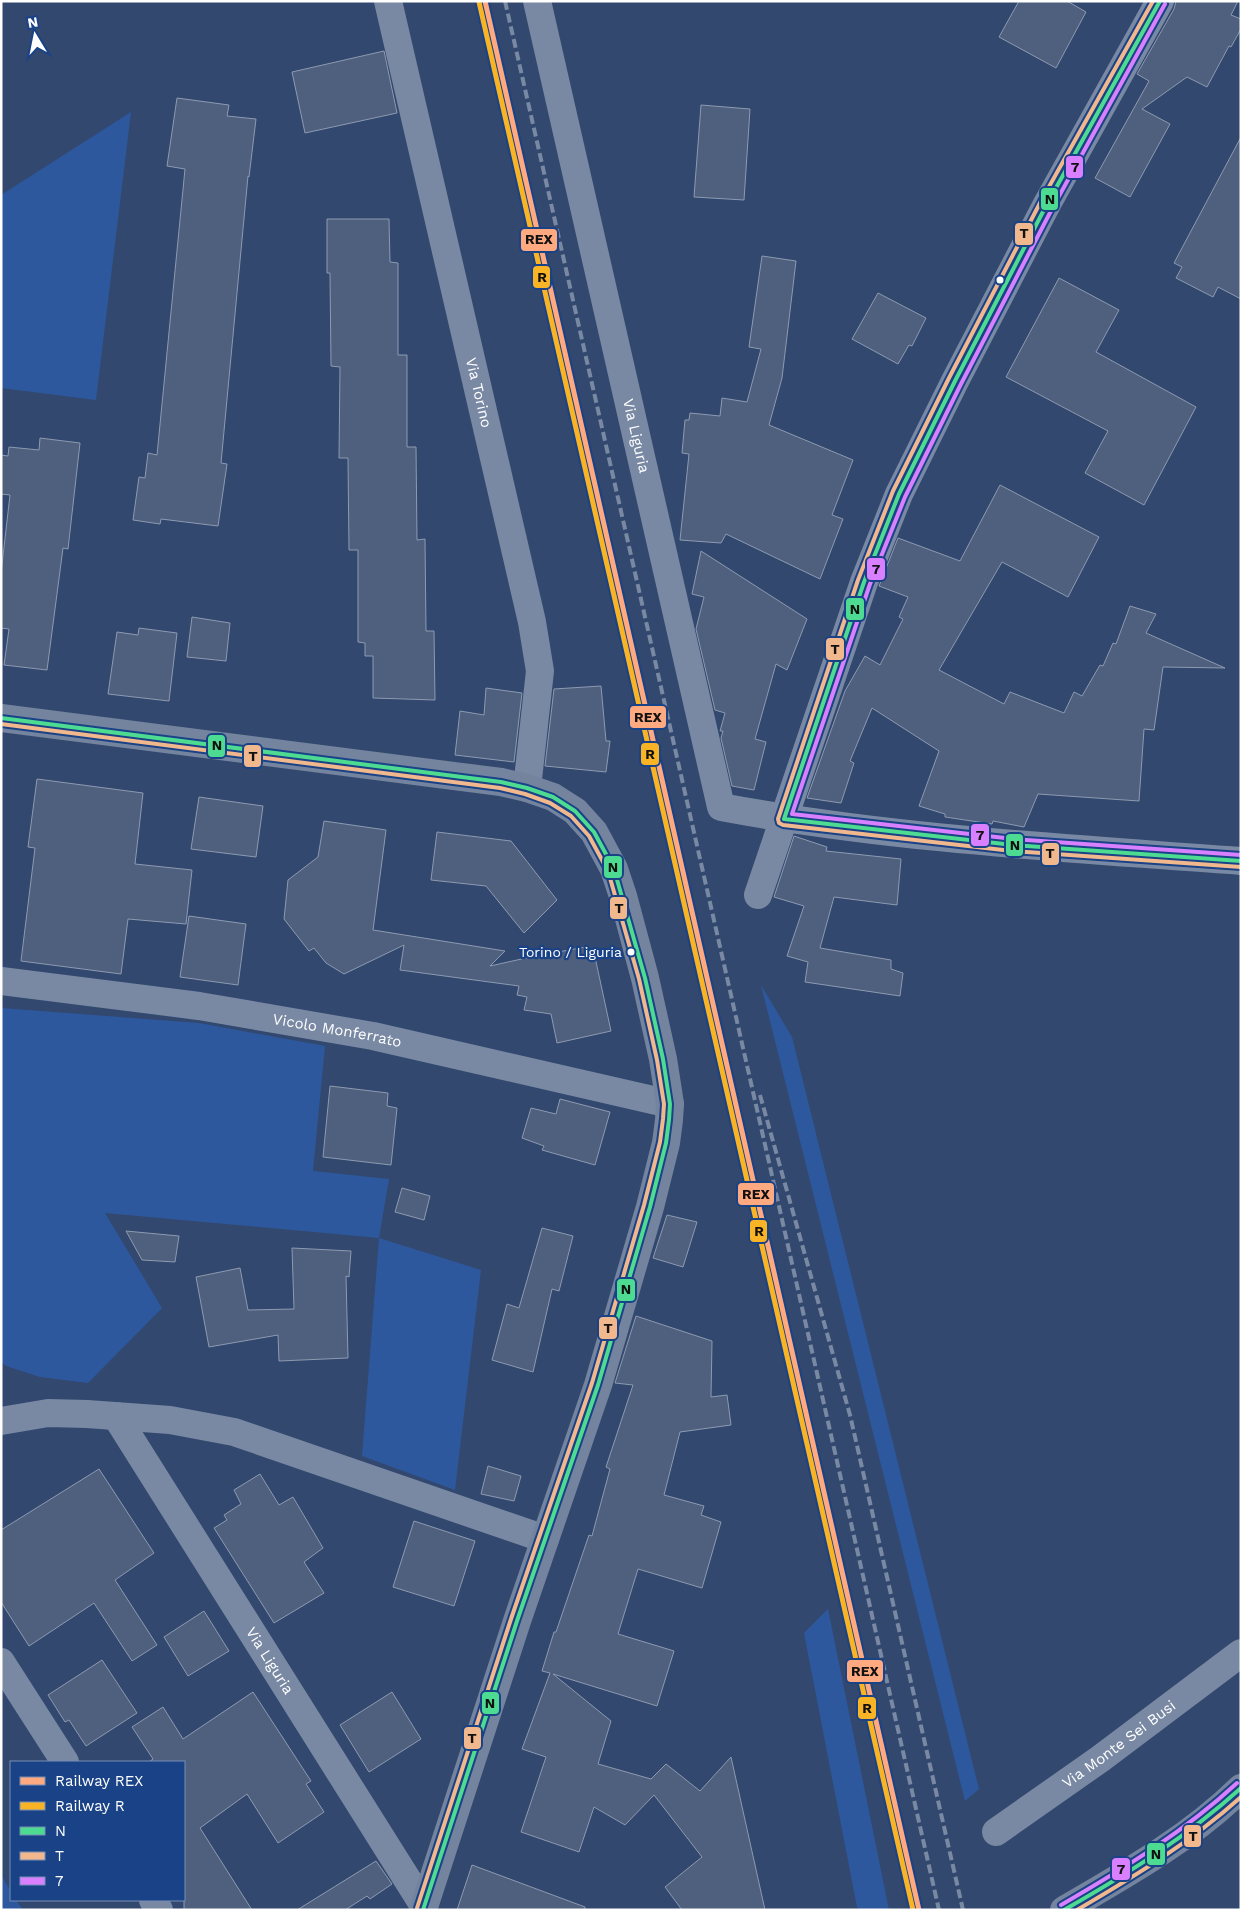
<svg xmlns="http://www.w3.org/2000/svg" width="1242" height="1911" viewBox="0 0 1242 1911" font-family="'Work Sans',sans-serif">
	<rect width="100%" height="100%" fill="#32486e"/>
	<!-- green -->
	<path fill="#2e589d" d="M131,112l-35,288 -95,-12v-193z
		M761,985l31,52 187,752 -14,12z
		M1,1008l198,15 126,23 -12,125 76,8 -10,59 102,32 -26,220 -93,-34 17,-218 -274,-25 57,95 -74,75 -48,-6 -34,-11 -5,-4z
		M828,1609l61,301h-29l-3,-3 -53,-274z
		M1,1875l10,16v9h5l7,10h-22z"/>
	<!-- building -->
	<path fill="#4f607e" stroke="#8d9ab1" d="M1019,1h48l19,11 -30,56 -57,-31z
		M1176,1h62l-7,14 10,4v10l-10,18 -2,-1 -22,41 -20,-10 -45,32 28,15 -40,73 -35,-19 54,-97 -12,-7 37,-65z
		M384,51l13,62 -92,20 -13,-61z
		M177,98l52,7 -2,11 29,3 -7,58 -1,-1 -27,287 6,1 -9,62 -57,-7 -1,5 -27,-4 6,-43 6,1 3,-25 9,2 28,-286 -18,-3z
		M701,105l49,4 -6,91 -50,-3z
		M1241,137v162l-23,-12 -5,10 -37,-19 6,-11 -8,-4z
		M327,219h62l1,43 8,1v92h9v92h9l1,93 8,-1 1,92h8l1,69 -62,-2v-42h-8v-13l-7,-1v-92h-9l-1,-92h-9l1,-91 -9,-1 -1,-93h-3z
		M762,256l34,5 -14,117 -13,47 84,35 -21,55 11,4 -23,60 -94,-45 -5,9 -41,-3 9,-86 -7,-1 3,-33h4l1,-7 30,3 2,-18 25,4 14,-53 -12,-2z
		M1059,278l60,32 -23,42 100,55 -52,98 -59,-32 23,-42 -102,-54z
		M878,293l48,25 -14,28 -3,-1 -11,19 -46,-25z
		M40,438l40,5 -12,106 -5,-1 -16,122 -43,-5 5,-36 -8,-1v-55l9,-78 -9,-1v-39l7,1 1,-9 30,3z
		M1000,485l99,52 -31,60 -66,-35 -63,108 65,34 6,-12 54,21 10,-21 8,4 18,-31 3,1 10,-23 3,1 14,-38 26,8 -10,19 79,35 -62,-1 -9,63 -10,-1 -5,72 -101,-7 -14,33 -31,-6 -1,3 -47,-7v-3l-26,-8 20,-55 -67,-43 -22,53 4,2 -13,40 -34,-5 38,-107 20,-35 15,9 23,-46 -4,-2 9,-20 -29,-11 19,-48 62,23z
		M701,551l106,68 -20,51 -11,-6 -21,75 11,3 -12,48 -22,-4 -11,-48 2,-7h-3l5,-18 -10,-3 -19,-81 8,-32 -12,-3z
		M192,617l38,6 -4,38 -39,-4z
		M139,628l38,5 -8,68 -61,-7 9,-62 21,3z
		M601,686l5,55h4l-4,31 -61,-6 9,-77z
		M486,688l36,5 -8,69 -59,-7 5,-44 24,4z
		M37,779l106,14 -8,71 57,6 -6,54 -58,-5 -7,55 -100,-13 14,-113 -7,-1z
		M199,797l64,9 -7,51 -65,-8z
		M324,821l62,9 -13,100 132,21 -15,15 45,-10 8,1 -2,-2 45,-8 3,11 6,-1 16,74 -54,12 -6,-29 -27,-4 3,-13 -10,-2 2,-9 -119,-16 4,-25 -60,29 -18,-11 -12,-15 -5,3 -25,-32 4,-39 30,-23z
		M437,832l74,9 46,59 -33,33 -38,-47 -55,-6z
		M794,836l33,11 -1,4 75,8 -4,46 -63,-8 -14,51 71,12v9l12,4 -3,23 -95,-14 3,-20 -21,-6 17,-50 -30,-9z
		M189,916l57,8 -8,61 -58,-8z
		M330,1086l58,7 -1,13 10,2 -6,57 -68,-8z
		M560,1099l50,13 -15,53 -53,-15 2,-4 -22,-8 9,-30 25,6z
		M402,1188l28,8 -6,24 -29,-8z
		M667,1215l30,7 -14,45 -30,-9z
		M542,1228l31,8 -14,55 -7,-2 -19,83 -41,-12 15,-56 12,4z
		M126,1231l53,5 -4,26 -33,-2z
		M292,1248l59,3 -2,26 -3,-1 2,82 -69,3 -1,-26 -69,12 -13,-70 44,-9 8,42 46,-1z
		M636,1316l76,25 -1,56 16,-2 4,30 -51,7 -16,63 40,11 -3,9 20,7 -19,66 -64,-19 -20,65 56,17 -17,55 -104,-32 58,47 -13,43 53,15 15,-15 34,27 31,-34 34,153h-83l-17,-23 37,-30 -48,-62 -29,30 -31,-18 -15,45 -58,-20 25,-75 -24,-8 28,-76 -8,-2 12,-39h2l33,-97 3,1 18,-67 -4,-2 27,-82 -18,-2z
		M488,1466l33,10 -7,25 -33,-7z
		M99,1469l55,84 -39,27 42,65 -25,16 -38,-58 -65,43 -28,-44v-72z
		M260,1474l19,31 14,-8 30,51 -19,14 20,31 -50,30 -60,-95 13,-8 -3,-5 17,-11 -7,-14z
		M414,1521l61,20 -21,65 -61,-19z
		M204,1611l25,40 -41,25 -24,-39z
		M102,1660l35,53 -51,33 -17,-26 -4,2 -17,-27z
		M253,1692l58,89 -5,3 18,28 -46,31 -31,-49 -47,34 52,82h-68v-148h-35l4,-3 -21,-32 31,-20 20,32z
		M392,1692l29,47 -52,33 -29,-47z
		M376,1861l16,23 -22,15 -3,-3 -22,14h-48z
		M472,1865l113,42v3h-128z"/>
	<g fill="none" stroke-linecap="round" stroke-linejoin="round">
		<!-- minor -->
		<g stroke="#7989a4" stroke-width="28">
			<path id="s1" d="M388,1l144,621 8,49 -13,117"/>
			<path id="s2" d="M537,1l184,806c171,32 346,41 520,54"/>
			<path d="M758,895l106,-313 35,-88 56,-113 92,-177 113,-203"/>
			<path id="s3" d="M1,981l198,25 174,30 297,68"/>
			<path id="s4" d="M116,1416l308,490"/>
			<path d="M1,1421l47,-8 39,1 83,6 64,12 311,107"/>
			<path d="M1,1662l64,100"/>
			<path id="s5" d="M996,1832l104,-73 141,-106"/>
			<path d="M153,1900l6,10"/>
		</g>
		<!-- secondary -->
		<path stroke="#74849f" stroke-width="28" d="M1,718l500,64 26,6 26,9 22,14 19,21 20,37 9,27 22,82 18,81 7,45 -1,16 -3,23 -16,64 -52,178 -81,236 -94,289
			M1064,1910c62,-36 125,-71 177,-122"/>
		<!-- rail -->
		<path stroke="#7a89a3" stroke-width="4" stroke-dasharray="9 4" stroke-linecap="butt" d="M505,1l434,1909
			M760,1095l90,320 113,495"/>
		<defs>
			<path id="bus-1" d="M1160,1l-113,203 -92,177 -56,113 -35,88 -80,237 229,26 228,16
				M1,718l500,64 26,6 26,9 22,14 19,21 20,37 31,109 18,81 7,45 -1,16 -3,23 -16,64 -52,178 -81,236 -94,289
				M1064,1910c63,-36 123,-73 177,-122"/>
			<path id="bus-2" d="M1153,1l-112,200 -92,177 -56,113 -35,89 -80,239 1,4 4,2 229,26 229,16
				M1,724l499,64 25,6 25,9 21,13 18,20 19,35 31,108 18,81 7,44 -1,15 -3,23 -16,63 -52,178 -81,236 -94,289
				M1077,1910c58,-34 114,-68 164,-113"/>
			<path id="bus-3" d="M1165,4l-112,203 -92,177 -56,113 -35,87 -78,230 222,25 227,16
				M1061,1905c62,-36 123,-73 176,-122"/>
		</defs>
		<!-- bus-1 casing -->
		<use href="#bus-1" stroke="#1a4286" stroke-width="8"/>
		<!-- bus-2 casing -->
		<use href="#bus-2" stroke="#1a4286" stroke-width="8"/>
		<!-- bus-3 casing -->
		<use href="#bus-3" stroke="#1a4286" stroke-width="8"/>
		<!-- bus-1 -->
		<use href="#bus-1" stroke="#4ddb92" stroke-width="4"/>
		<!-- bus-2 -->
		<use href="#bus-2" stroke="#f1b78d" stroke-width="4"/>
		<!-- bus-3 -->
		<use href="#bus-3" stroke="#d880ff" stroke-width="4"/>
		<defs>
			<path id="rail-1" d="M485,1l434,1909"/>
			<path id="rail-2" d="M479,2l434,1908"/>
		</defs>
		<!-- rail-1 casing -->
		<use href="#rail-1" stroke="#1a4286" stroke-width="9"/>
		<!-- rail-2 casing -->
		<use href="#rail-2" stroke="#1a4286" stroke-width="9"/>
		<!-- rail-1 -->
		<use href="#rail-1" stroke="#ffa980" stroke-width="5"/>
		<!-- rail-2 -->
		<use href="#rail-2" stroke="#f9b426" stroke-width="5"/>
	</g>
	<!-- markers -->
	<g fill="#fff" stroke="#1a4286" stroke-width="2">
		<circle cx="1000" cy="280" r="4.5"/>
		<circle cx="631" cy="952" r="4.5"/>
	</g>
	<g text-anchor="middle" stroke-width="4.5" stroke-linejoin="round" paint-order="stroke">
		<!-- bus labels -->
		<g font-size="14" fill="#fff" stroke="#1a4286" text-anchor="end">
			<text x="622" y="957">Torino / Liguria</text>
		</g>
		<!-- street labels -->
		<g font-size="15" fill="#fff" stroke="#1a4286">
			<text dy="5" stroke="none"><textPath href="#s1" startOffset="402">Via Torino</textPath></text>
			<text dy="5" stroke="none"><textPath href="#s2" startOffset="446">Via Liguria</textPath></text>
			<text dy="5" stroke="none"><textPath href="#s3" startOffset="340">Vicolo Monferrato</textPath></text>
			<text dy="5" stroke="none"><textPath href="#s4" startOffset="289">Via Liguria</textPath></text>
			<text dy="5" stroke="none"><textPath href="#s5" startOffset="151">Via Monte Sei Busi</textPath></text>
		</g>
	</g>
	<g stroke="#1a4286" stroke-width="2">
		<rect x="1065" y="155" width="19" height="24" rx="5" fill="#d880ff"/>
		<rect x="1040" y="187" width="19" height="24" rx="5" fill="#4ddb92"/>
		<rect x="1014" y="222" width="20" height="24" rx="5" fill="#f1b78d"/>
		<rect x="520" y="228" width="38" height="24" rx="5" fill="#ffa980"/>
		<rect x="532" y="265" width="19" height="24" rx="5" fill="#f9b426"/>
		<rect x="866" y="557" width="20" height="24" rx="5" fill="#d880ff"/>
		<rect x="845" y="597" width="20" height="24" rx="5" fill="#4ddb92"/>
		<rect x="825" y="637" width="20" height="24" rx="5" fill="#f1b78d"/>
		<rect x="629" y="705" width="38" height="24" rx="5" fill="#ffa980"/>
		<rect x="207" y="734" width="19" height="24" rx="5" fill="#4ddb92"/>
		<rect x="640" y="742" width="20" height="24" rx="5" fill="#f9b426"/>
		<rect x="243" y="744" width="19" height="24" rx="5" fill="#f1b78d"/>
		<rect x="970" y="823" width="20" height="24" rx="5" fill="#d880ff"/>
		<rect x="1005" y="833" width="19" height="24" rx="5" fill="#4ddb92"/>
		<rect x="1041" y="842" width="19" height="24" rx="5" fill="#f1b78d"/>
		<rect x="603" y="855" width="20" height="24" rx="5" fill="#4ddb92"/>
		<rect x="609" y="896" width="19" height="24" rx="5" fill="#f1b78d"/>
		<rect x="737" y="1182" width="38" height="24" rx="5" fill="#ffa980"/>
		<rect x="749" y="1219" width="19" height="24" rx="5" fill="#f9b426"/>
		<rect x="616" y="1278" width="20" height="24" rx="5" fill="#4ddb92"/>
		<rect x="598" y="1316" width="20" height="24" rx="5" fill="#f1b78d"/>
		<rect x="846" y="1659" width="38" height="24" rx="5" fill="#ffa980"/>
		<rect x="481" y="1691" width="19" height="24" rx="5" fill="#4ddb92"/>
		<rect x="857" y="1696" width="20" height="24" rx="5" fill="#f9b426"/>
		<rect x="463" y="1726" width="19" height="24" rx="5" fill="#f1b78d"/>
		<rect x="1183" y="1824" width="19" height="24" rx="5" fill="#f1b78d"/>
		<rect x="1146" y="1842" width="20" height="24" rx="5" fill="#4ddb92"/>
		<rect x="1111" y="1857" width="20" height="24" rx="5" fill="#d880ff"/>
	</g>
	<g font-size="14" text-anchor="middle" font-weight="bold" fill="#111">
		<text x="1075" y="172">7</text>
		<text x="1050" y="204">N</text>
		<text x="1024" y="238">T</text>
		<text x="539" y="244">REX</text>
		<text x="542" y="282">R</text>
		<text x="876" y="574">7</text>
		<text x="855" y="614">N</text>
		<text x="835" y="654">T</text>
		<text x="648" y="722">REX</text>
		<text x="217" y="750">N</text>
		<text x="650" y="759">R</text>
		<text x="253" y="761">T</text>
		<text x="980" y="840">7</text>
		<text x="1015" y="850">N</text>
		<text x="1050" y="858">T</text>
		<text x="613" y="872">N</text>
		<text x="619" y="913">T</text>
		<text x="756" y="1199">REX</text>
		<text x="759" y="1236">R</text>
		<text x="626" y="1294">N</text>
		<text x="608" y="1333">T</text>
		<text x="865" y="1676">REX</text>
		<text x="490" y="1708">N</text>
		<text x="867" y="1713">R</text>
		<text x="472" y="1743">T</text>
		<text x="1193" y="1841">T</text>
		<text x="1156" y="1859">N</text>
		<text x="1121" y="1874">7</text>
	</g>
	<!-- border -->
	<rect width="1242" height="1911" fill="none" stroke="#ffffff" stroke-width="5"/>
	<!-- legend -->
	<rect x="10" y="1761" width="175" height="140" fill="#1a4286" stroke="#768eb6"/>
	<rect x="20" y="1777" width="25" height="8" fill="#ffa980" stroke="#768eb6"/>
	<text x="55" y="1786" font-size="15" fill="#ffffff">Railway REX</text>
	<rect x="20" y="1802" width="25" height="8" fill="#f9b426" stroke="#768eb6"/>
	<text x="55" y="1811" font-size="15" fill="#ffffff">Railway R</text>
	<rect x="20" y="1827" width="25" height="8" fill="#4ddb92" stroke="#768eb6"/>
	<text x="55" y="1836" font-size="15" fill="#ffffff">N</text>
	<rect x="20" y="1852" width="25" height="8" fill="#f1b78d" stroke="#768eb6"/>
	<text x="55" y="1861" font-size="15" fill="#ffffff">T</text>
	<rect x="20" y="1877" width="25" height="8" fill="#d880ff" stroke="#768eb6"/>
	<text x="55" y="1886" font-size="15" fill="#ffffff">7</text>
	<!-- north arrow -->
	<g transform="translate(35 35) rotate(350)" stroke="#1a4286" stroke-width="4" paint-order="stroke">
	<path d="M0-4L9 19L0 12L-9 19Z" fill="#ffffff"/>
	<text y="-8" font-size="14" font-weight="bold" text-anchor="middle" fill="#ffffff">N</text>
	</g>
</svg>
